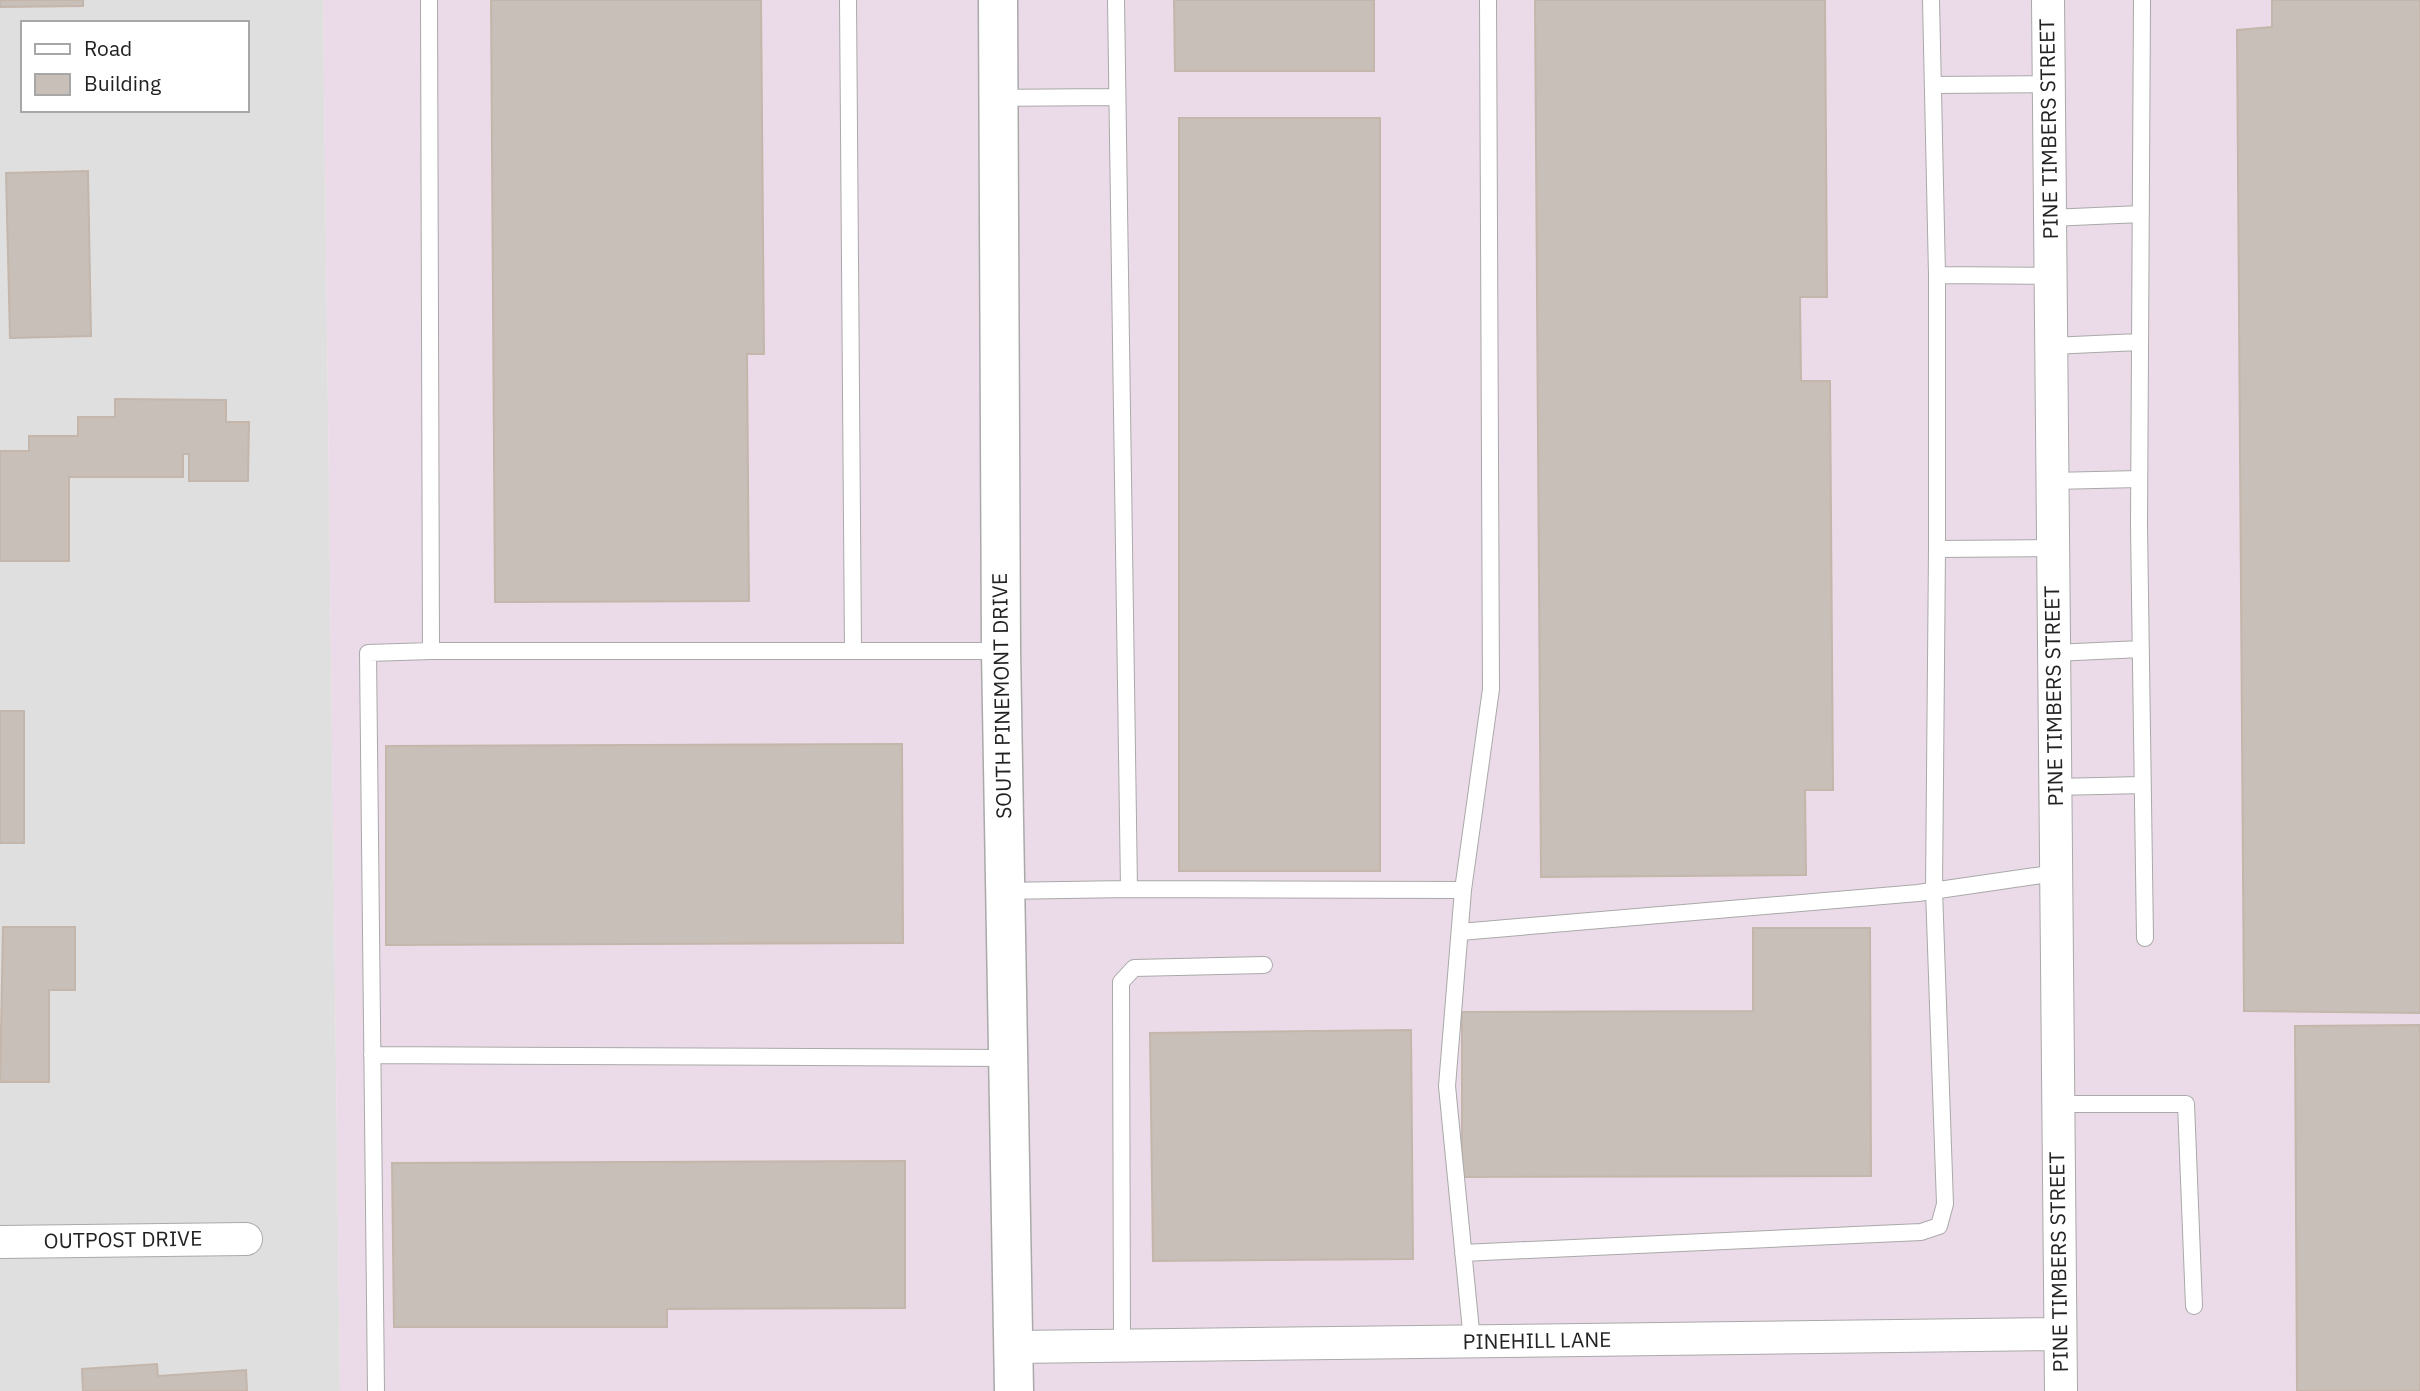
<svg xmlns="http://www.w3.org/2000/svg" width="2420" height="1391" viewBox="0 0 2420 1391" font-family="'IBM Plex Sans',sans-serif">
	<rect width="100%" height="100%" fill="#f2efe9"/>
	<!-- residential -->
	<path fill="#e0dfdf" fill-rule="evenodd" d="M0,0h323l17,1391h-340zM23,23h224v87h-224z"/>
	<!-- industrial -->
	<path fill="#ebdbe8" d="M323,0h2097v1391h-2080z"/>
	<!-- building -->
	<path fill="#c7bfb8" stroke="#c4b6ab" stroke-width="2" d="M0,0h83v6l-83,1z
		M491,0h270l3,354h-17l2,247 -254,1z
		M1174,0h200v71h-199z
		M1535,0h290l2,297h-27l1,84h29l3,409h-28l1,85 -265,2z
		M2272,0h148v1013l-176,-2 -7,-981 35,-3z
		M1179,118h201v753h-201z
		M88,171l3,165 -81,2 -4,-165z
		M115,399l111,1v22h23l-1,59h-59v-27h-6v23h-114v84h-69v-110h29v-15h49v-19h37z
		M0,711h24v132h-24z
		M902,744l1,199 -517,2v-199z
		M3,927h72v63h-26v92h-49z
		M1753,928h117l1,248 -409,1v-165l291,-1z
		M2420,1025v366h-123l-2,-365z
		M1411,1030l2,229 -260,2 -3,-228z
		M905,1161v147l-238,1v18h-273l-2,-164z
		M157,1364l1,12 88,-6 1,21h-164l-1,-22z"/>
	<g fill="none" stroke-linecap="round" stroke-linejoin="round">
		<defs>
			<path id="service" d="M429,0l2,651h570
				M848,0l5,651
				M1931,0l6,275
				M2142,0l-3,526 6,412
				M1933,85l116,-1
				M1000,98l116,-1
				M2050,218l91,-4
				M2051,346l88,-4
				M2052,481l87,-2
				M1937,549v-274l113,1
				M2054,653l87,-4
				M2055,787l88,-2
				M1129,889l334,1
				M1004,891l125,-2 -13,-889
				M1460,932l458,-39 138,-20
				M372,1055l635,3
				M2058,1104h128l8,202
				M1463,1253l458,-21 18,-6 6,-22 -11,-314 3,-341 116,-1
				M1472,1341l-25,-255 16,-196 28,-201 -3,-689
				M1122,1346l-1,-364 13,-14 130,-3
				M376,1391l-8,-738 63,-2"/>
			<path id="minor" d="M2048,0l13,1391
				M0,1242l246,-3
				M1013,1347l1047,-13"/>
			<path id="tertiary" d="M998,0l3,651 13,740"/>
		</defs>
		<!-- service casing -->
		<use href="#service" stroke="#a9a9a9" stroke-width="18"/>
		<!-- minor casing -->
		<use href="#minor" stroke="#a9a9a9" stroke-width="34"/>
		<!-- tertiary casing -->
		<use href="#tertiary" stroke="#a9a9a9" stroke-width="41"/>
		<!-- service -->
		<use href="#service" stroke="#fff" stroke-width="16"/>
		<!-- minor -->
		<use href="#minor" stroke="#fff" stroke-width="32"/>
		<!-- tertiary -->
		<use href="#tertiary" stroke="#fff" stroke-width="38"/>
	</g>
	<g text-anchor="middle" stroke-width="5" stroke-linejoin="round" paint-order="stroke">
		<!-- street labels -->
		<g font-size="21" fill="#222" stroke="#fff">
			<text transform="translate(2049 129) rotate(-91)" y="7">PINE TIMBERS STREET</text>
			<text transform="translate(1002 696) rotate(-91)" y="7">SOUTH PINEMONT DRIVE</text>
			<text transform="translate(2054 696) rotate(-91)" y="7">PINE TIMBERS STREET</text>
			<text transform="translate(123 1240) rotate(-1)" y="7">OUTPOST DRIVE</text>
			<text transform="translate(2059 1262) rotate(-91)" y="7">PINE TIMBERS STREET</text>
			<text transform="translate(1537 1341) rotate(-1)" y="7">PINEHILL LANE</text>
		</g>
	</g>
	<!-- legend -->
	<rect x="21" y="21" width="228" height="91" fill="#ffffff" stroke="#a7a7a7" stroke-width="2"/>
	<rect x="35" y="44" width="35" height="10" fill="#ffffff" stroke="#a7a7a7" stroke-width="2"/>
	<text x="84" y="56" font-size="21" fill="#222222">Road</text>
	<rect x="35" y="74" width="35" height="21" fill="#c7bfb8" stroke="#a7a7a7" stroke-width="2"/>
	<text x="84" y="91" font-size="21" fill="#222222">Building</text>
</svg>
